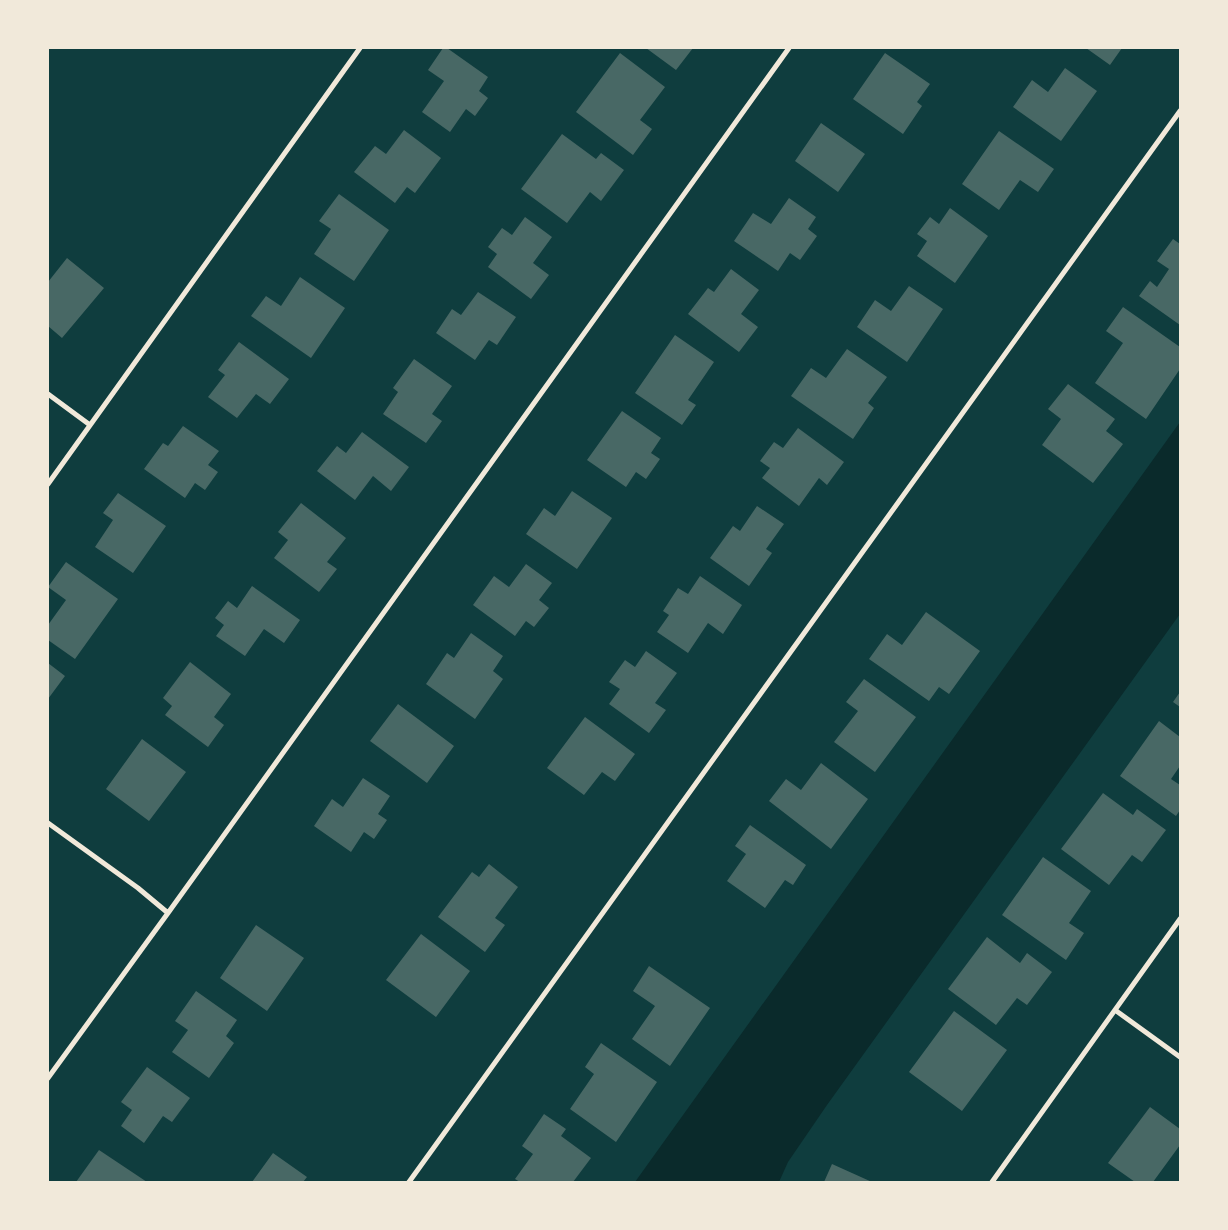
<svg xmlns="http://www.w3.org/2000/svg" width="1228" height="1230" viewBox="0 0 1228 1230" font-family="'Space Grotesk',sans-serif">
	<rect width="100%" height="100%" fill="#0f3d3e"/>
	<!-- water -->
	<path fill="#0a2a2b" d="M1180,422v192l-353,491 -39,57 -9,20h-144z"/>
	<!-- building -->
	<path fill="#486865" d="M443,48h4l41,29 -9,14 9,7 -13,18 -9,-7 -16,23 -28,-20 22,-31 -16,-11z
		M646,48h47l-17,22z
		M1086,48h36l-12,17z
		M620,53l45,34 -25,33 12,9 -19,26 -57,-43z
		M885,53l45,31 -13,18 5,4 -19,28 -50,-35z
		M1065,68l32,23 -36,50 -48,-34 19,-27 16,12z
		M821,123l44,31 -27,38 -43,-31z
		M404,130l37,28 -26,35 -8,-6 -12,16 -41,-31 21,-26 11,8z
		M999,131l55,38 -16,23 -18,-12 -21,30 -37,-26z
		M562,134l34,25 5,-6 23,17 -23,31 -11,-9 -23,31 -46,-34z
		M339,194l50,36 -35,51 -40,-27 17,-25 -12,-8z
		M789,198l27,19 -8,12 9,7 -17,24 -10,-7 -12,18 -44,-30 19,-28 18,11z
		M950,208l38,28 -33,47 -38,-27 10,-15 -10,-7 13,-17 9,7z
		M525,217l27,20 -19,26 16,12 -18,24 -43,-32 9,-13 -9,-7 14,-19 10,7z
		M1173,239l7,5v81l-41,-29 11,-15 7,6 12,-18 -12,-8z
		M67,258l37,30 -42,50 -14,-12v-44z
		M731,269l28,21 -18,24 17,13 -19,25 -51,-38 20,-26 6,4z
		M300,277l45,31 -34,50 -60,-42 15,-20 15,10z
		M909,286l34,23 -36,53 -50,-35 18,-27 16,11z
		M478,292l38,25 -19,28 -8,-5 -14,20 -39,-27 16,-24 9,6z
		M1123,307l57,40v22l-34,50 -51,-36 28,-40 -17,-12z
		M675,335l39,27 -26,38 8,5 -14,20 -47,-32z
		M239,342l50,37 -19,25 -14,-10 -19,24 -29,-21 17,-22 -7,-5z
		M847,349l40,28 -19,26 6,5 -21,31 -62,-43 20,-28 15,10z
		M414,359l38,27 -20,28 10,7 -16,22 -43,-29 15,-22 -5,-4z
		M1068,384l47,35 -9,12 17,13 -30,39 -51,-38 19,-26 -13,-10z
		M622,411l39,27 -10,15 9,6 -14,20 -10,-7 -10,15 -39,-27z
		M183,426l36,25 -11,14 10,7 -13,18 -10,-7 -10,15 -41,-29 19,-26 5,3z
		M798,428l46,34 -17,23 -8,-7 -20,28 -37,-28 8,-10 -10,-7 14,-19 9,6z
		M362,432l47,35 -18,24 -18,-15 -18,24 -38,-29 20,-25 9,7z
		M572,491l40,27 -35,51 -51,-35 18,-26 11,8z
		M118,493l48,33 -33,47 -38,-26 18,-27 -10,-7z
		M301,503l45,35 -19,24 10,7 -18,23 -45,-34 14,-18 -10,-8z
		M757,506l27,18 -18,25 6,4 -23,33 -39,-28 23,-32 7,5z
		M66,562l52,37 -43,60 -27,-19v-15l18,-25 -18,-13z
		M526,564l26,19 -13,17 10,8 -15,19 -8,-6 -11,15 -42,-31 21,-29 15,11z
		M700,576l42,29 -19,29 -15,-11 -20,30 -31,-21 12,-17 -6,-4 15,-23 10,6z
		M252,586l48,34 -16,23 -20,-14 -19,27 -29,-20 8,-11 -9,-7 13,-17 9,7z
		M926,612l54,39 -31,43 -10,-7 -10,14 -60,-42 18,-25 15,11z
		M471,633l32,23 -10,15 10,8 -28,40 -49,-35 21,-31 7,5z
		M646,651l31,22 -22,30 11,7 -17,23 -40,-29 11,-15 -11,-7 16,-22 10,7z
		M190,662l41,32 -17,23 10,8 -16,22 -43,-32 7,-9 -9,-8z
		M48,663l17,13 -17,23z
		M864,679l52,38 -41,55 -41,-30 24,-31 -12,-9z
		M1180,692v15l-7,-5z
		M398,704l56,42 -27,37 -57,-42z
		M585,717l50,37 -20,27 -13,-9 -18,23 -37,-27z
		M1159,721l21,16v29l-9,13 9,6v25l-4,6 -56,-40z
		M142,739l44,33 -37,49 -43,-32z
		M821,763l47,36 -37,50 -62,-48 17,-22 15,11z
		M363,778l27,18 -12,18 9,6 -13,19 -10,-7 -13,20 -37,-26 18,-27 11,8z
		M1103,793l30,22 4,-6 29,21 -24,32 -10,-7 -23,30 -48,-36z
		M750,825l56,40 -13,20 -8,-5 -20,28 -38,-27 19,-27 -11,-8z
		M1043,857l48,34 -22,32 15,10 -18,27 -64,-45z
		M489,864l29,23 -23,31 10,7 -20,27 -47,-35 34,-45 7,5z
		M256,925l48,33 -37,53 -47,-33z
		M421,934l49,37 -34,46 -50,-37z
		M987,937l33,26 7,-10 25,19 -25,33 -10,-7 -21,27 -48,-36z
		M649,966l61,42 -40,58 -38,-27 23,-33 -22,-15z
		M196,991l41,29 -11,16 8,7 -25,35 -37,-26 16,-22 -13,-9z
		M954,1011l53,39 -45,61 -53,-39z
		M601,1043l56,39 -41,60 -46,-33 24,-35 -9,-7z
		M147,1067l43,31 -18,24 -9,-6 -19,27 -23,-17 11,-16 -11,-8z
		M1150,1107l30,22v16l-27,37h-18l-27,-19z
		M544,1114l22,15 -5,7 30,22 -18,24h-53l-5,-3 18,-25 -11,-8z
		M99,1150l48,32h-71z
		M273,1153l34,24 -4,5h-51z
		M832,1164l40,18h-48z"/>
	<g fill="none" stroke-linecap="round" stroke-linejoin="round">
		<!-- minor -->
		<path stroke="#f1e9da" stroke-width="5" d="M48,394l42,31
			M48,484l312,-436
			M48,823l90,65 30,25
			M1115,1010l65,47
			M48,1078l120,-165 621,-865
			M409,1182l771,-1071
			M992,1182l188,-263"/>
	</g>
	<!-- border -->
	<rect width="1228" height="1230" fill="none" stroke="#f1e9da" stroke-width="98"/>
</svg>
